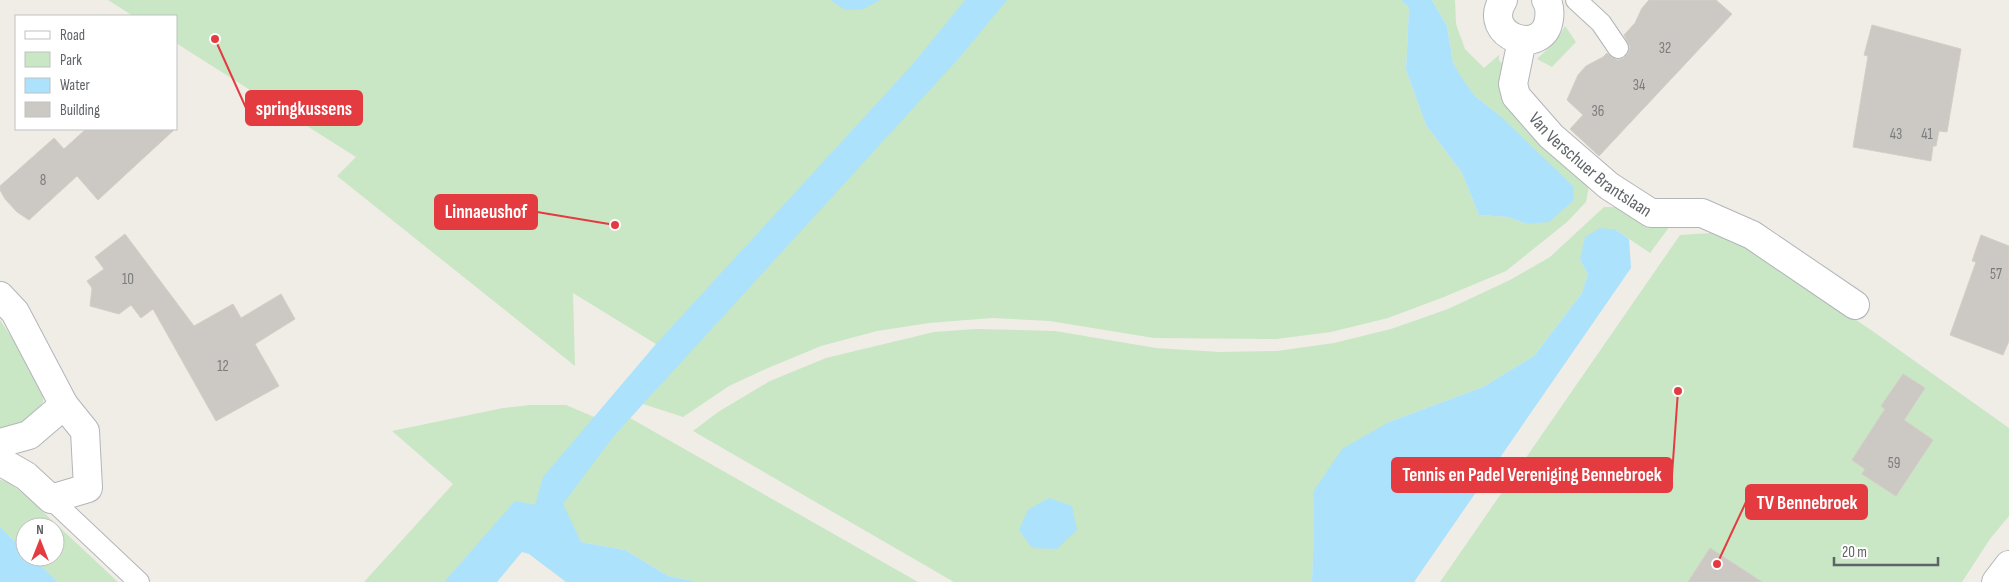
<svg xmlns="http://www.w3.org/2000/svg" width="2009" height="582" viewBox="0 0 2009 582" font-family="'Sofia Sans Condensed',sans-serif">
	<rect width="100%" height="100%" fill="#f0ede7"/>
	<!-- green -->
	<path fill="#c9e6c5" d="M108,0h1293l8,8 -3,62 20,55 36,48 17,42 29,2 19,7 -27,-108 -25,-20 -15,-19 -7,-14 -6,-37 -15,-26h23l1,24 9,25 19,19 15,-13v5l90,126 -3,16 -19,20 -61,49 -62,26 -56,21 -57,14 -55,7 -122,-1 -104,-17 -58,-3 -63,5 -52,8 -56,15 -53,22 -39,18 -46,31 -40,-13 18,-20 -5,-40 -83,-51 2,73 -238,-190 19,-19 -180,-114v-27h-43z
		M1565,26l11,16 -24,25 -15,-8 20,-19z
		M1604,207h17l52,15 -23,31 -34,-23 -36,30 8,14 -6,19 -48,63 -51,31 -94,35 -76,70 1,33 -2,57h-358l-261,-151 25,-19 52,-31 56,-23 108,-26 42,-3 79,2 101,17 64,4 57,-1 57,-8 57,-14 57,-20 62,-29 40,-23z
		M1726,232l145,98 138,98v88l-19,23 -28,43h-522l240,-347z
		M0,320l44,66 -1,16 -23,29 -20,1z
		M531,405h35l40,17 24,-4 288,164h-219l-31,-6 -43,-26 -44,-8 -45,-37 -92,77h-80l89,-98 -61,-53 111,-23z
		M0,480l7,1 18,14 93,87h-60l-26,-25h23v-30h-30v24l-25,-24z"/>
	<!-- water -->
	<path fill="#ace2fc" d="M830,0h50l-17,9 -18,1z
		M965,0h42l-47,57 -347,380 -50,67 18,38 44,8 43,26 31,6h-133l-37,-28 -7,-2 -25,30h-53l71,-81 20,4 8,-28 113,-133 256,-279z
		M1401,0h31l15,26 6,37 8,14 14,19 25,20 74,71 -1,14 -24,21 -22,2 -19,-7 -29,-2 -17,-42 -36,-48 -20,-55 3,-62z
		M1600,228l16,2 13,9 2,29 -217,314h-102l2,-57 -1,-33 29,-43 47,-27 94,-35 51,-31 48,-63 6,-19 -8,-14 5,-23z
		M1049,498l23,8 5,24 -20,19 -25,-1 -13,-18 9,-20z
		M0,527l25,24v6h7l26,25h-58z"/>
	<!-- building -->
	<path fill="#ccc8c4" stroke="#d5cec6" d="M1649,0h67l16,14 -133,142 -29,-27 13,-14 -16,-15 11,-25 8,-9 17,-9 4,-4 5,5 6,2 6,-2 4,-4 2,-7 -6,-12 11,-12 7,-15z
		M1872,25l89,24 -14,83 -8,-1 -3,15h-3l-2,15 -78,-14 15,-91 -4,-1z
		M86,129h89l-77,71 -21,-24 -48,44 -12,-8 -12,-13 -5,-9v-4l54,-48 10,11z
		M125,234l69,92 39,-22 8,14 40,-24 14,25 -40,25 24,42 -63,35 -63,-112 -12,9 -10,-13 -12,9 -29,-8 2,-18 -5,-7 17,-12 -9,-12z
		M1981,235l28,11v95l-6,14 -53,-20 26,-73 -4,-1z
		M1903,374l22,14 -21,32 29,20 -37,56 -34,-22 3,-5 -13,-9 33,-51 -4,-3z
		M1710,548l52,34h-74z"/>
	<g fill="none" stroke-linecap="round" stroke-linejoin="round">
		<defs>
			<path id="service" d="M1576,0l25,23 17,25
				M51,499l88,83"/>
			<g id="minor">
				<path d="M1503,0c-23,37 41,58 46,19 1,-7 1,-13 -3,-19"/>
				<path id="s1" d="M1522,40l-9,44 3,12 35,40 58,50 42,27h51l50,22 103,70"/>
				<path d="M0,296l15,16 49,93 21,26 3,57 -37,11 -25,-23 -26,-15"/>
				<path d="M0,443l29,-8 35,-30"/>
			</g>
			<path id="tertiary" d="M1996,582l13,-17"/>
		</defs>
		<!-- service casing -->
		<use href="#service" stroke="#b2b5b9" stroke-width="22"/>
		<!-- minor casing -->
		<use href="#minor" stroke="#b2b5b9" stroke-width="30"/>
		<!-- tertiary casing -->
		<use href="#tertiary" stroke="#b2b5b9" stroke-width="30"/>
		<!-- service -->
		<use href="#service" stroke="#fff" stroke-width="20"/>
		<!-- minor -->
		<use href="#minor" stroke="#fff" stroke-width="28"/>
		<!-- tertiary -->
		<use href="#tertiary" stroke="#fff" stroke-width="28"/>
	</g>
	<g text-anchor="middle" stroke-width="4" stroke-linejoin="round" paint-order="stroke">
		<!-- number labels -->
		<g font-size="15" fill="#7a7c7e">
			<text x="1665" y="53">32</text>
			<text x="1639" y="90">34</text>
			<text x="1598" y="116">36</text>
			<text x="1896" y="139">43</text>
			<text x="1927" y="139">41</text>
			<text x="43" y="185">8</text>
			<text x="1996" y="279">57</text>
			<text x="128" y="284">10</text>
			<text x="223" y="371">12</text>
			<text x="1894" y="468">59</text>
		</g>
		<!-- street labels -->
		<g font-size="18" fill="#5f6367" stroke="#fff">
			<text dy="6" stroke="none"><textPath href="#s1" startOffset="159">Van Verschuer Brantslaan</textPath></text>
		</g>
	</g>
	<!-- callouts -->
	<path fill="none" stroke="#e33b40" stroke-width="2" d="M215 39L246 108M615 225L537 212M1678 391L1672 475M1717 564L1746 502"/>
	<g fill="#e33b40" stroke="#fff" stroke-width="2">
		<circle cx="215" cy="39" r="5"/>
		<circle cx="615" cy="225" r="5"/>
		<circle cx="1678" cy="391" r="5"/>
		<circle cx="1717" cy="564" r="5"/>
	</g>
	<g fill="#e33b40" stroke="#e33b40" stroke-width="2">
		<rect x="246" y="91" width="116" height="34" rx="5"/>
		<rect x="435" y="195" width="102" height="34" rx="5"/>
		<rect x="1392" y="458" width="280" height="34" rx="5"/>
		<rect x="1746" y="485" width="121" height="34" rx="5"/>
	</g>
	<g font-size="19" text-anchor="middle" font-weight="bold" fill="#fff">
		<text x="304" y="115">springkussens</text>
		<text x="486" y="218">Linnaeushof</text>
		<text x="1532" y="481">Tennis en Padel Vereniging Bennebroek</text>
		<text x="1807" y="509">TV Bennebroek</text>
	</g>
	<!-- legend -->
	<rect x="15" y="15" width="162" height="115" fill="#ffffff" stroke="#bfc1c2"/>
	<rect x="25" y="31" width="25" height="8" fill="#ffffff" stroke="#bfc1c2"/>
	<text x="60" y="40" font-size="15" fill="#5f6367">Road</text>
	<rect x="25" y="52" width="25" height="15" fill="#c9e6c5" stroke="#bfc1c2"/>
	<text x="60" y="65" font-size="15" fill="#5f6367">Park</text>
	<rect x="25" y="78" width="25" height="15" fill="#ace2fc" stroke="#bfc1c2"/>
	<text x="60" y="90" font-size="15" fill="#5f6367">Water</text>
	<rect x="25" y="102" width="25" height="15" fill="#ccc8c4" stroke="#bfc1c2"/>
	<text x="60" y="115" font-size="15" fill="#5f6367">Building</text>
	<!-- north arrow -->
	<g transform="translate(40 542)"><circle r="24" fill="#ffffff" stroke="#bfc1c2"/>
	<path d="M0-4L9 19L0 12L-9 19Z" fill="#e33b40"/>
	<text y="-8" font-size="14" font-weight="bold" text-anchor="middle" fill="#5f6367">N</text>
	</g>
	<!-- scale -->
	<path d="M1834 557v8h104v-8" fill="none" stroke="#5f6367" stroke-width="2.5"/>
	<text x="1842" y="557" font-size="15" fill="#5f6367" stroke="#ffffff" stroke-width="4" paint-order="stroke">20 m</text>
</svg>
